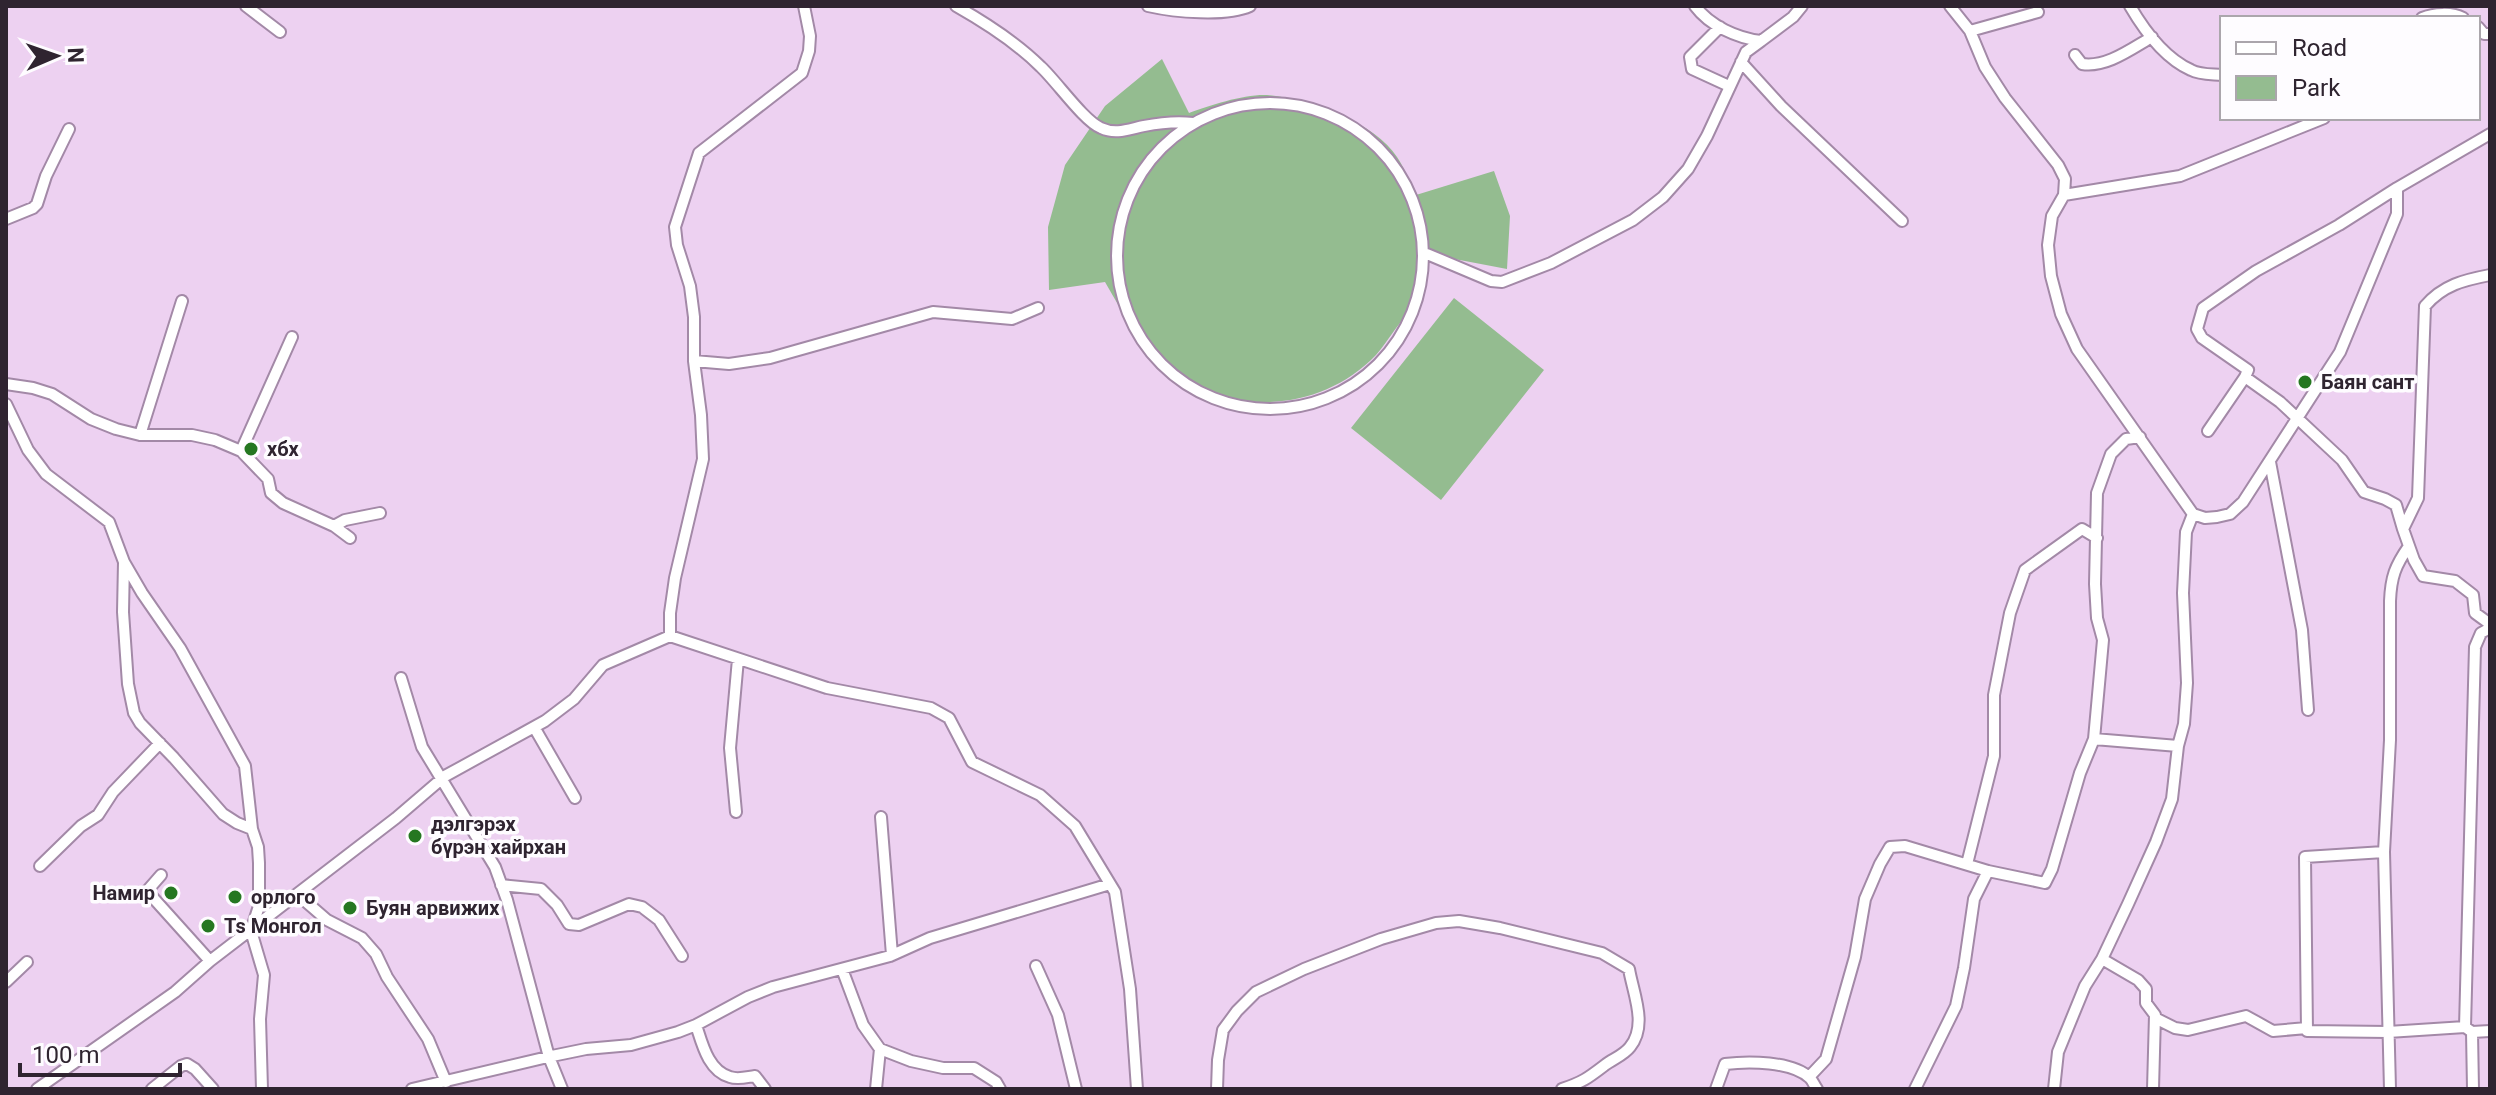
<svg xmlns="http://www.w3.org/2000/svg" width="2496" height="1095" viewBox="0 0 2496 1095" font-family="Roboto,sans-serif">
	<rect width="100%" height="100%" fill="#edd1f1"/>
	<!-- green -->
	<path fill="#94bc90" d="M1162,59l27,54c22,-8 55,-19 78,-18 40,3 108,27 130,62 8,12 13,26 19,38l78,-24 16,45 -3,53 -84,-16c-1,12 0,30 -5,42 -5,12 -16,25 -24,36 -6,8 -12,17 -18,24 -52,54 -135,62 -197,22 -35,-21 -54,-61 -74,-95l-56,8 -1,-63 17,-62 40,-59z
		M1454,298l90,72 -103,130 -90,-72z"/>
	<g fill="none" stroke-linecap="round" stroke-linejoin="round">
		<defs>
			<path id="street" d="M246,6l34,26
				M956,6c30,17 60,36 85,61 16,15 43,54 60,61 15,7 28,1 43,-2 15,-3 33,-5 49,-3
				M1148,6c27,6 77,11 102,0
				M1695,6c15,20 42,32 66,35l32,-24 9,-11
				M1950,6l20,25 15,36 20,31 53,67 7,14 -1,16 -12,21 -4,29 3,31 10,38 16,35 116,165 12,4 12,-1 13,-3 13,-12 97,-150 57,-138v-26l93,-54
				M2130,6c14,24 34,52 61,64 9,5 21,4 31,5
				M2422,18c12,-5 30,-6 41,0
				M1720,27l-30,30 2,12 37,17
				M2478,27l6,7h6
				M1970,31l68,-19
				M2075,55l7,9c24,4 49,-15 70,-27
				M1741,62l40,44 121,115
				M1117 256a153 153 0 1 1 306 0a153 153 0 1 1-306 0Z
				M2397,188l-58,37 -83,46 -53,37 -6,21 5,9 46,32 -3,7 35,25 62,58 22,32 21,7 11,6 7,24
				M2064,195l116,-19 144,-58
				M6,219l27,-11 4,-4 9,-28 23,-47
				M1427,254l64,27 11,1 49,-19 82,-43 30,-23 25,-28 19,-33 39,-84 15,-11
				M2490,275c-26,5 -47,10 -65,31l-7,192 -15,31 11,31 9,16 32,5 18,14 2,18 15,11
				M694,361l35,3 41,-6 163,-46 79,7 26,-11
				M6,384l27,4 19,6 39,25 25,10 24,6h52l23,5 26,11 27,28 3,14 12,10 51,23 11,-6 35,-7
				M6,404l22,46 18,24 63,48 15,40 -1,50 5,72 6,29 6,10 34,35 49,56 14,9 15,6
				M2208,431l37,-54
				M140,435l42,-134
				M241,451l51,-114
				M2270,462l32,168 6,80
				M334,526l16,12
				M124,562l18,31 38,55 65,118 7,63 6,18 1,16v43l-8,25 13,44 -4,44 2,70
				M670,636v-23l5,-35 28,-119 -2,-44 -7,-54v-44l-4,-31 -13,-41 -2,-18 24,-74 103,-80 7,-22 1,-15 -6,-30
				M401,678l21,69 73,120 12,33 42,157 13,32
				M534,727l41,71
				M2094,739l84,7
				M736,812l-6,-64 8,-89
				M881,817l11,138
				M2384,852l-79,5 2,174 81,1 77,-5
				M1967,864l27,-108v-61l16,-82 15,-43 57,-41 15,9
				M40,866l41,-40 17,-11 15,-23 47,-49
				M161,875l-14,16 63,70
				M501,885l40,4 16,16 12,19 10,1 50,-21 13,3 17,13 23,36
				M297,894l30,26 35,18 14,16 11,23 41,62 18,43
				M2102,959l36,21 8,9v14l9,12 -2,74
				M1036,966l22,49 18,74
				M842,969l21,56 17,24 -4,40
				M6,982l21,-20
				M2155,1018l20,10 13,2 58,-14 27,15 34,-3
				M696,1025c6,18 12,46 34,52 8,3 17,0 25,-1l10,13
				M2472,1032l18,-1
				M880,1049l31,12 32,7h31l22,14 4,7
				M1809,1077l17,-18 29,-102 10,-58 15,-35 10,-17 15,-1 83,25
				M37,1089l138,-97 35,-31 186,-143 49,-42 100,-55 29,-22 29,-34 67,-29 157,52 104,20 18,10 23,44 68,33 35,31 40,66 15,97 7,100
				M152,1089l29,-23 6,-2 8,5 18,20
				M412,1089l140,-33 34,-7 45,-4 47,-13 18,-7 52,-28 25,-10 117,-31 40,-18 180,-54
				M1217,1089l1,-29 5,-30 14,-19 19,-19 48,-23 77,-30 55,-16 23,-2 41,7 102,25 27,16c4,24 19,56 1,78 -6,8 -17,12 -25,18 -17,13 -22,17 -43,24
				M1716,1089l9,-25c23,-3 67,-3 85,14 3,3 4,7 7,11
				M1915,1089l41,-83 8,-38 10,-69 14,-28 57,12 7,-14 28,-96 14,-34 9,-99 -6,-22 -2,-34 2,-91 14,-39 15,-15 14,-2
				M2054,1089l4,-37 27,-66 17,-27 26,-55 28,-62 16,-43 6,-53 6,-22 3,-41 -4,-90 3,-61 7,-18
				M2390,1089l-6,-237 6,-112v-139c1,-24 5,-35 19,-55
				M2473,1089l-1,-57 -7,-5 10,-380 6,-14 9,-5"/>
		</defs>
		<!-- street casing -->
		<use href="#street" stroke="#a389a7" stroke-width="14"/>
		<!-- street -->
		<use href="#street" stroke="#fff" stroke-width="10"/>
	</g>
	<!-- markers -->
	<g fill="#257721" stroke="#fefcff" stroke-width="3">
		<circle cx="2305" cy="382" r="8"/>
		<circle cx="251" cy="449" r="8"/>
		<circle cx="415" cy="836" r="8"/>
		<circle cx="171" cy="893" r="8"/>
		<circle cx="235" cy="897" r="8"/>
		<circle cx="350" cy="908" r="8"/>
		<circle cx="208" cy="926" r="8"/>
	</g>
	<g text-anchor="middle" stroke-width="7" stroke-linejoin="round" paint-order="stroke">
		<!-- poi labels -->
		<g font-size="20" font-weight="bold" fill="#2f2430" stroke="#fefcff" text-anchor="start">
			<text x="2321" y="389">Баян сант</text>
			<text x="267" y="456">хбх</text>
			<text x="431" y="831">дэлгэрэх<tspan x="431" dy="23">бүрэн хайрхан</tspan></text>
			<text x="155" y="900" text-anchor="end">Намир</text>
			<text x="251" y="904">орлого</text>
			<text x="366" y="915">Буян арвижих</text>
			<text x="224" y="933">Ts Монгол</text>
		</g>
	</g>
	<!-- border -->
	<rect width="2496" height="1095" fill="none" stroke="#2f2430" stroke-width="16"/>
	<!-- legend -->
	<rect x="2220" y="16" width="260" height="104" fill="#fefcff" stroke="#aba6ac" stroke-width="2"/>
	<rect x="2236" y="42" width="40" height="12" fill="#ffffff" stroke="#aba6ac" stroke-width="2"/>
	<text x="2292" y="56" font-size="24" fill="#2f2430">Road</text>
	<rect x="2236" y="76" width="40" height="24" fill="#94bc90" stroke="#aba6ac" stroke-width="2"/>
	<text x="2292" y="96" font-size="24" fill="#2f2430">Park</text>
	<!-- north arrow -->
	<g transform="translate(56 56) rotate(88)" stroke="#fefcff" stroke-width="6" paint-order="stroke">
	<path d="M0-6L14 30L0 20L-14 30Z" fill="#2f2430"/>
	<text y="-12" font-size="22" font-weight="bold" text-anchor="middle" fill="#2f2430">N</text>
	</g>
	<!-- scale -->
	<path d="M20 1063v12h160v-12" fill="none" stroke="#2f2430" stroke-width="4"/>
	<text x="32" y="1063" font-size="24" fill="#2f2430" stroke="#fefcff" stroke-width="6" paint-order="stroke">100 m</text>
</svg>
